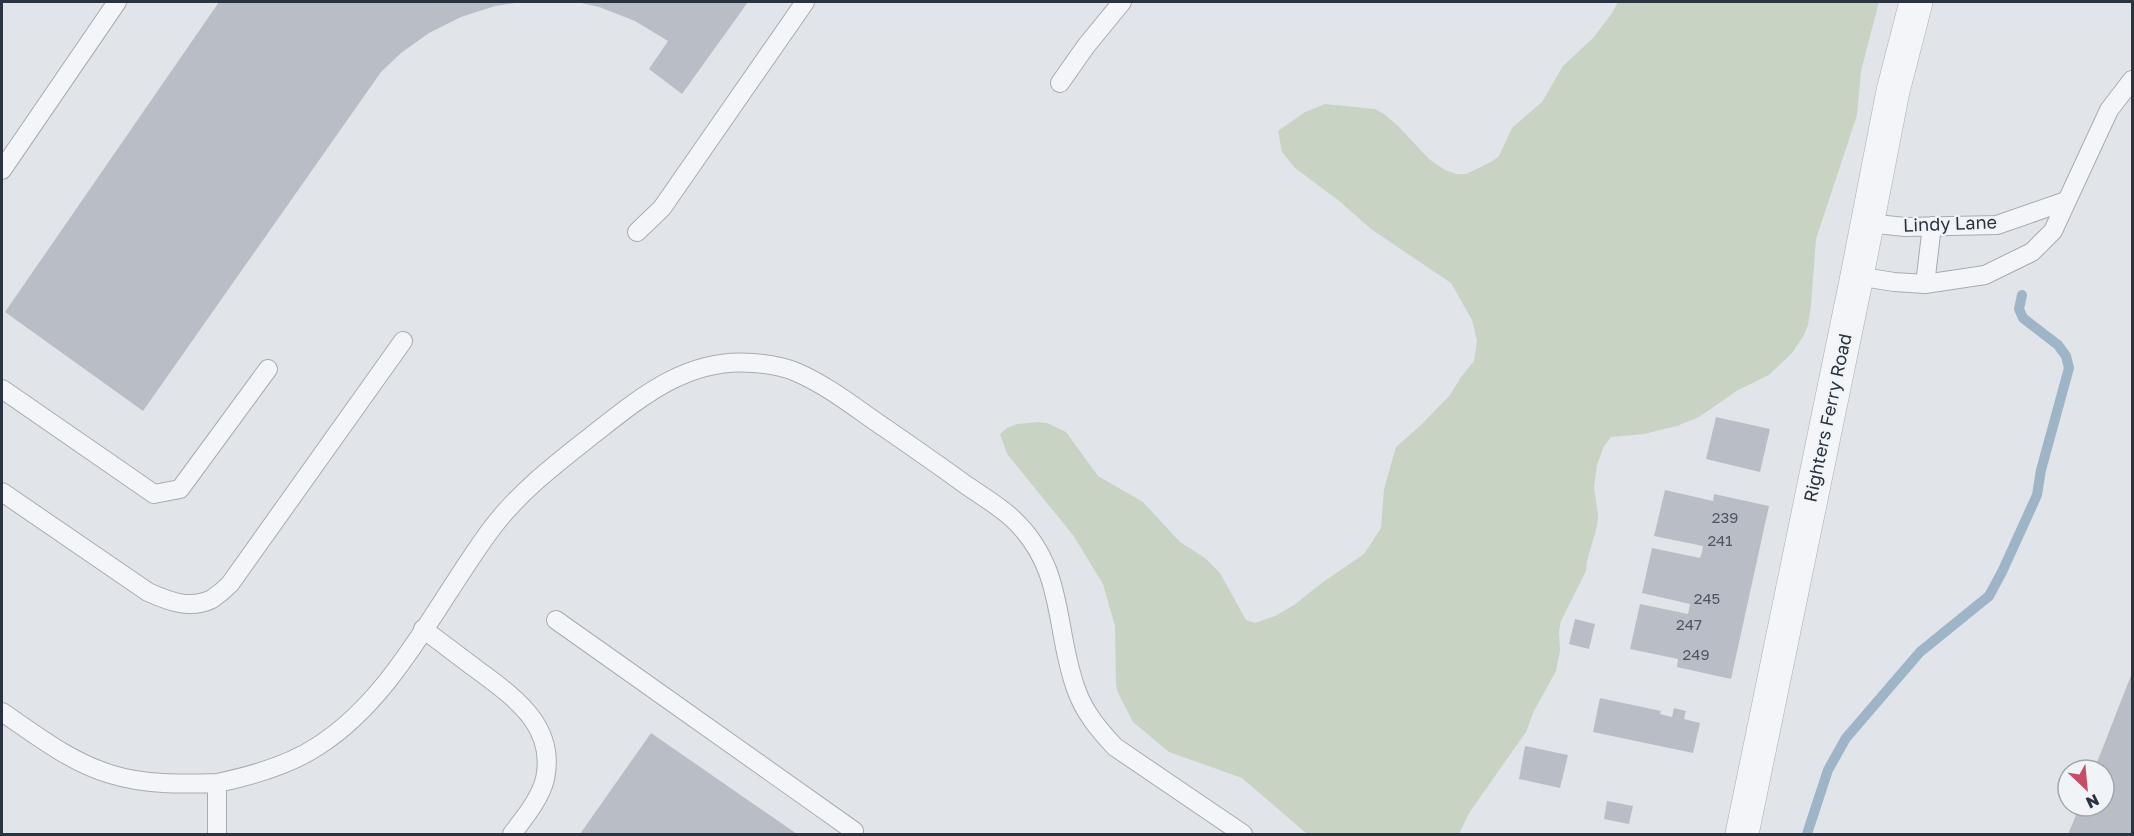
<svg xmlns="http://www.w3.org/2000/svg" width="2134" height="836" viewBox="0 0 2134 836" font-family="'Golos Text',sans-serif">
	<rect width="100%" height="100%" fill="#e1e5e9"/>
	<!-- green -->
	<path fill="#c8d3c3" d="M1618,2h261l-18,69 -4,44 -41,124 -5,66 -3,20 -4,10 -12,18 -23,22 -31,15 -39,27 -22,9 -33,8 -33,3 -7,9 -7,19 -3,22 4,29 -1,10 -10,35 -1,10 -25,50 -2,10 1,19 -4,21 -22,40 -8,21 -57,81 -10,21h-152l-65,-56 -73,-26 -36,-30 -15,-29 -2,-9 -1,-58 -12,-42 -30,-49 -66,-81 -7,-20 7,-6 10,-4 21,-2 9,1 19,9 32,44 45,26 37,40 25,16 15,15 26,47 9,3 20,-7 19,-11 29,-23 41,-28 17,-26 3,-39 12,-42 25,-22 29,-30 11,-18 13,-16 3,-20 -5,-21 -21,-37 -80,-54 -33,-29 -43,-32 -13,-16 -4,-21 27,-19 20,-8 50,5 9,5 15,13 30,32 16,11 11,4h10l25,-12 8,-6 13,-28 30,-26 21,-36 30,-28 19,-25z"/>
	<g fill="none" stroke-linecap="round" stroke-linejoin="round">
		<!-- stream -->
		<path stroke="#9eb4c7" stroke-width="10" d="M1807,834l21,-64 18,-32 74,-86 69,-56 13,-24 35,-77 4,-25 28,-102 -3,-12 -8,-11 -35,-27 -4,-9 3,-14"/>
	</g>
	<!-- building -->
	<path fill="#b9bec6" d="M219,2l296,1 -20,3 -34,11 -32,16 -28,20 -20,19 -238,339 -138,-99z
		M577,2h171l-66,92 -33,-25 19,-28 -33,-20 -36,-14z
		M1716,417l54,12 -10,43 -54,-13z
		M1665,490l48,11 1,-7 55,12 -38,173 -54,-12 1,-8 -48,-10 10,-45 48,10 2,-10 -48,-11 10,-45 48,10 2,-6 1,-6 -49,-10z
		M1575,619l20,5 -6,25 -20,-5z
		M2132,673v161h-64l12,-28h24v-36h-10z
		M1600,698l61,13 -1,3 12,3 2,-9 12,3 -2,8 16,4 -7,30 -100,-21z
		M651,733l146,101h-217z
		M1525,746l43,9 -8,33 -41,-9z
		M1607,801l26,5 -4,18 -25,-5z"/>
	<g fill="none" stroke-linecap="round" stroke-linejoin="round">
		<defs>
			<path id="service" d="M1060,83l26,-37 36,-44
				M2,170l115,-168
				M1867,223l38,4 92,-2 69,-24
				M637,232l25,-24 143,-206
				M1857,276l37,6 31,2 60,-9 47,-23 21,-21 56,-121 23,-30
				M1925,284l7,-58
				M2,389l152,105 26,-5 88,-120
				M2,492l146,100c20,9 42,18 64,7 6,-4 13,-10 18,-15l173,-243
				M556,620l298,211 -2,3
				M423,629c19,14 37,28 56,42 36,27 77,55 66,108 -5,20 -21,39 -33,55
				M2,712c34,23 68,50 108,62 35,11 71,10 107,9v51
				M217,783c34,-7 71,-17 101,-37 77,-49 120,-146 174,-218 29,-38 65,-65 103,-95 47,-37 94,-76 158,-70 15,1 29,3 43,9 33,14 62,38 92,58 26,18 52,36 78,55 16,11 33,21 47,34 53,50 41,110 63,170 8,23 23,41 39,58l128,87"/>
			<path id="minor" d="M1742,834l115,-558 36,-185 23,-89"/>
		</defs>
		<!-- service casing -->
		<use href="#service" stroke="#a6acb3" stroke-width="20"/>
		<!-- minor casing -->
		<use href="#minor" stroke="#a6acb3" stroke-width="34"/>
		<!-- service -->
		<use href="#service" stroke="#f4f5f8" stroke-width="18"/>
		<!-- minor -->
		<use href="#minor" stroke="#f4f5f8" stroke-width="33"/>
	</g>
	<g text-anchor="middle" stroke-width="4.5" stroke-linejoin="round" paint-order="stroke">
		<!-- number labels -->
		<g font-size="15" fill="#4e5662">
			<text x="1725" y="523">239</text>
			<text x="1720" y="546">241</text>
			<text x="1707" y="604">245</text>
			<text x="1689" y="630">247</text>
			<text x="1696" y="660">249</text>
		</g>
		<!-- street labels -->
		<g font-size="18" fill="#2a3340" stroke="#f1f4f7">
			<text transform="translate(1950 224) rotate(-2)" y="6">Lindy Lane</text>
			<text transform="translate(1828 418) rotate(-78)" y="6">Righters Ferry Road</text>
		</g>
	</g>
	<!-- border -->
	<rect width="2134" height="836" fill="none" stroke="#2a3340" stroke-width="6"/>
	<!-- north arrow -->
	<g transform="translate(2086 788) rotate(154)"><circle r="28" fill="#f1f4f7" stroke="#a1a7ae" stroke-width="1.5"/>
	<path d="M0-4.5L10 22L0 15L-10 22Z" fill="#c84c66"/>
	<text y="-9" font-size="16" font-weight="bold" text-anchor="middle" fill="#2a3340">N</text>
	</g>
</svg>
